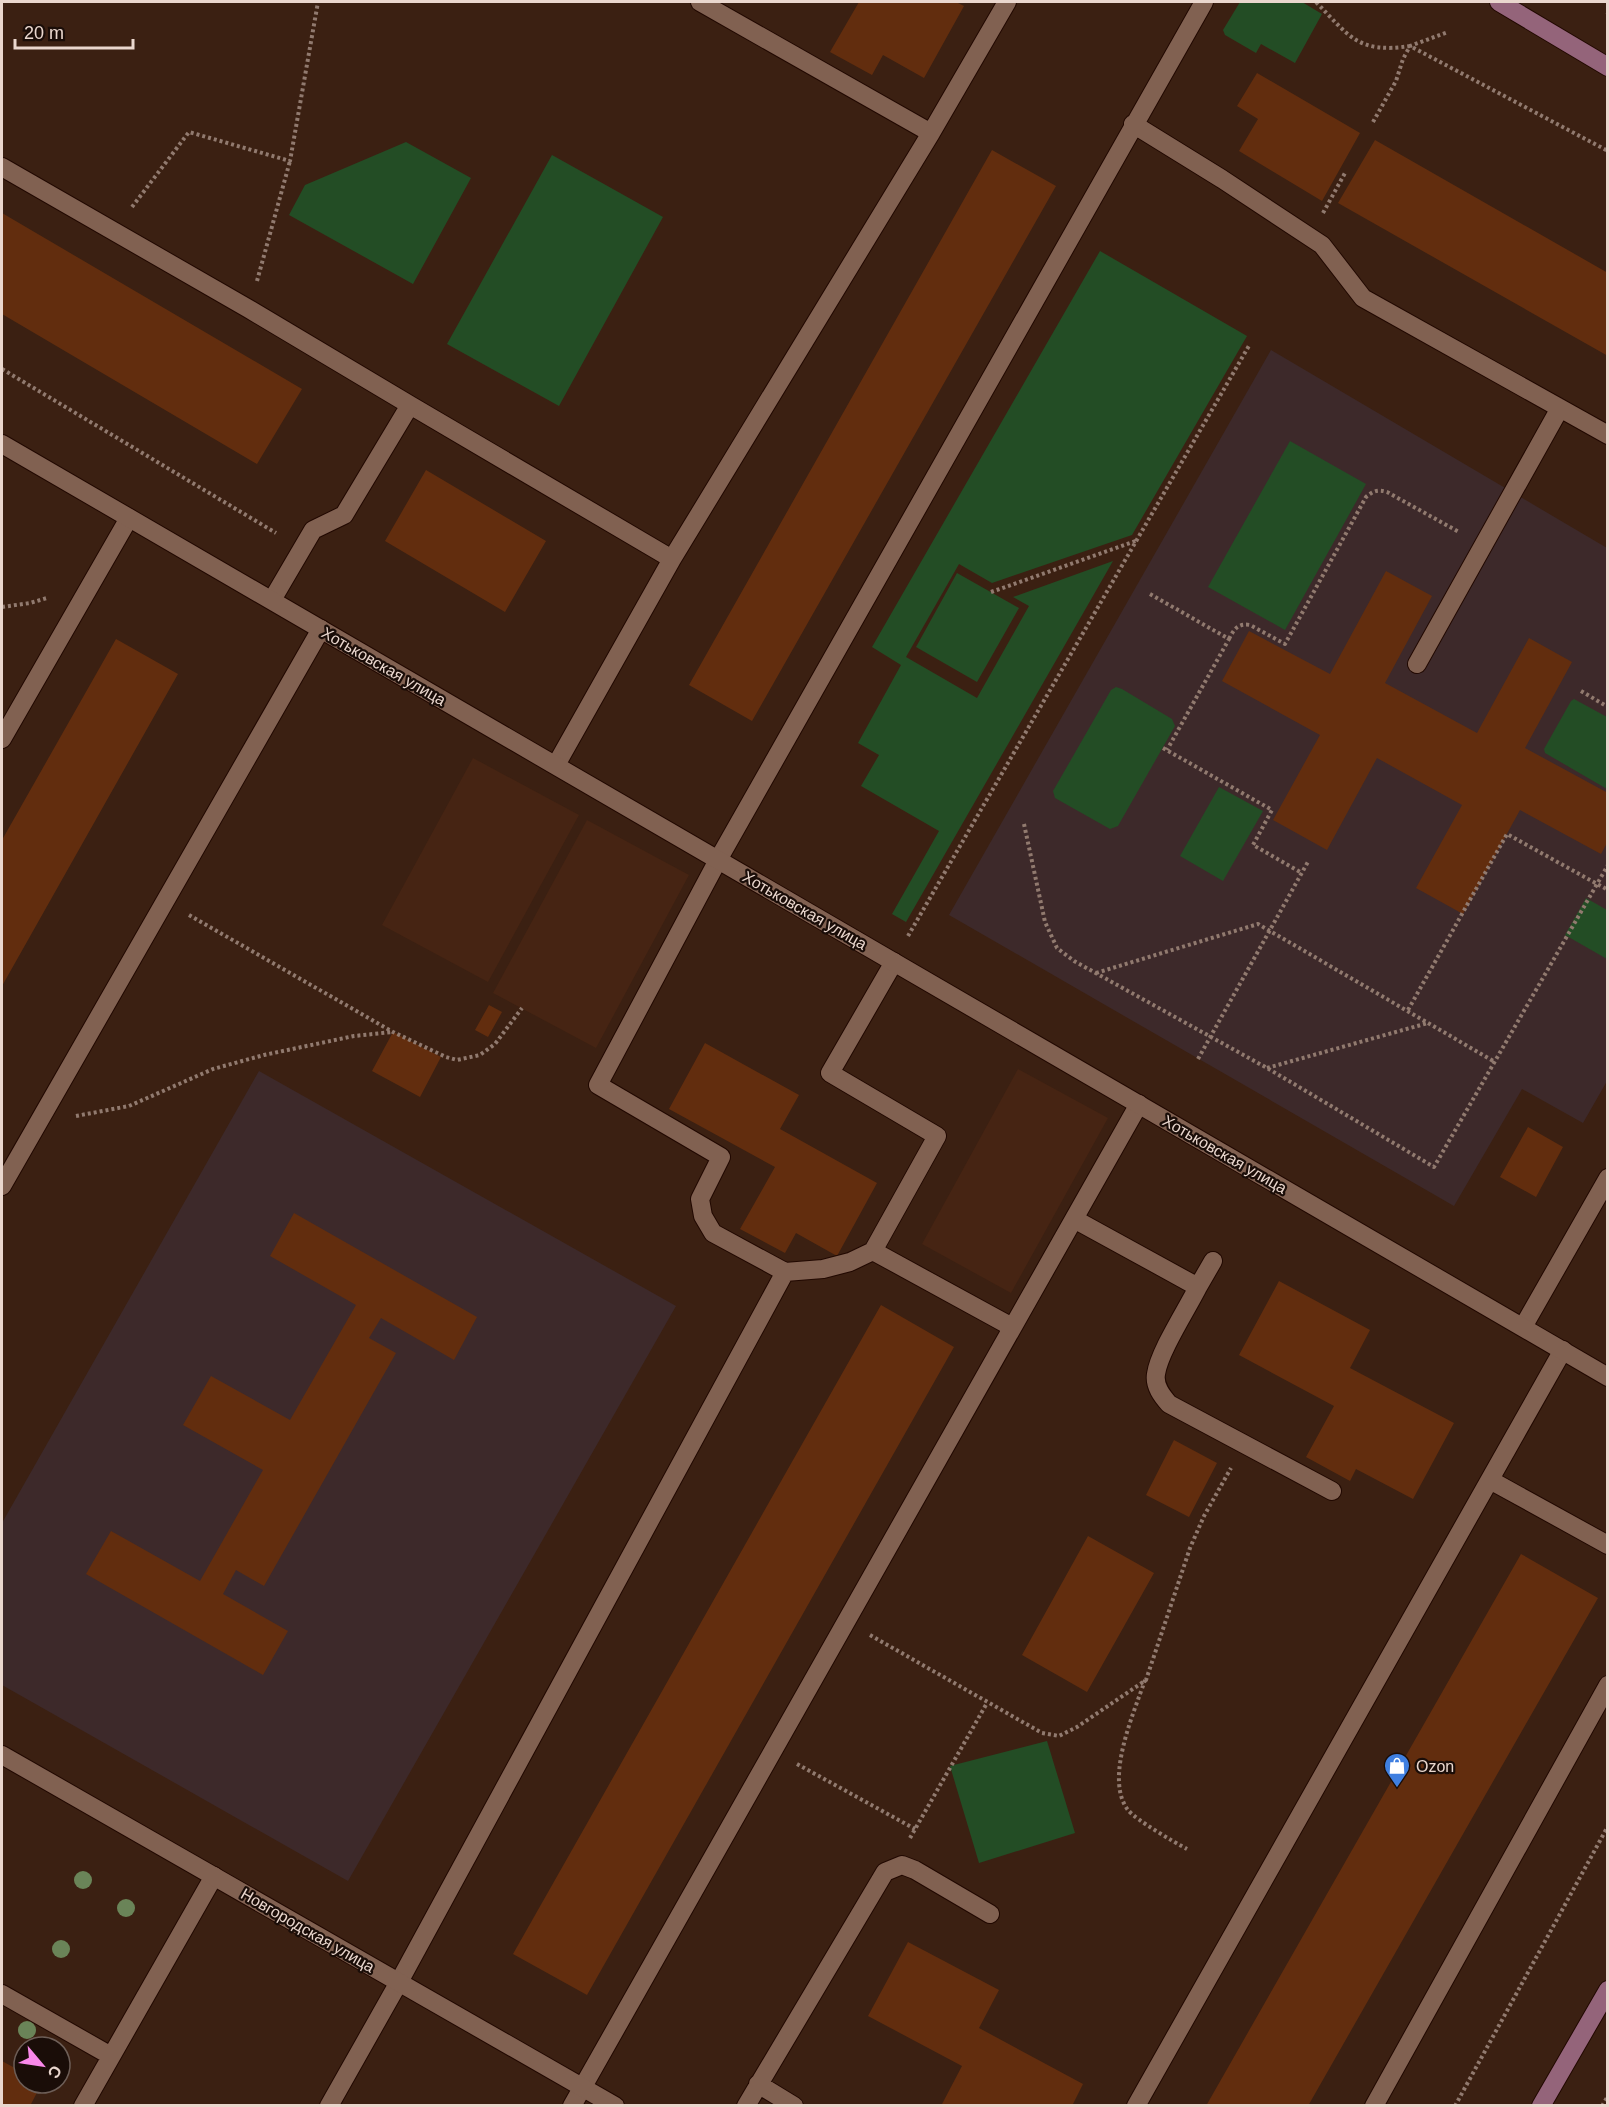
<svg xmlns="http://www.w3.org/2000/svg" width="1609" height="2107" viewBox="0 0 1609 2107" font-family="Helvetica,sans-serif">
	<rect width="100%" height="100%" fill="#3b2012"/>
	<!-- built -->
	<path fill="#462413" d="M473,758l106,57 -91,167 -106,-57z
		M587,820l102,55 -93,173 -103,-55z
		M1018,1069l90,49 -97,175 -89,-49z"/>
	<!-- education -->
	<path fill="#3d292a" d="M1271,350l336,198v533l-24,42 -61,-34 -68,117 -505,-291z
		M259,1071l417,235 -328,575 -346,-196v-162z"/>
	<!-- green -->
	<path fill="#234d25" d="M1240,2h62l20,12 -27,49 -34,-19 -5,9 -31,-18 -2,-5z
		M406,142l65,36 -58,106 -124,-69 16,-30z
		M552,155l111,62 -104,189 -112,-62z
		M1100,251l147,85 -115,199 -140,48 -33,-19 -53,93 71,41 52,-92 -16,-9 100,-36 -207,361 -14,-8 47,-83 -78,-45 18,-31 -21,-12 43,-78 -29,-18z
		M1290,441l76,43 -81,146 -77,-43z
		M957,573l62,35 -42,74 -61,-35z
		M1116,687l6,2 50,30 3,7 -57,100 -8,3 -55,-31 -2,-7 58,-101z
		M1574,699l33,18v72l-62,-36 -1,-4 27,-48z
		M1219,787l44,24 -40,70 -43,-25z
		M1586,898l21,12v49l-42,-24z
		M1047,1741l28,92 -96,30 -29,-97z"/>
	<!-- building -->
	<path fill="#622d0e" d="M859,2h97l8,4 -40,72 -41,-23 -11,20 -42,-23z
		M1257,73l103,60 -38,68 -83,-50 19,-32 -21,-13z
		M1375,140l233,133v83l-270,-153z
		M992,150l64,36 -304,535 -63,-36z
		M2,213l300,176 -45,75 -255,-150z
		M426,470l120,71 -41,71 -120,-71z
		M1386,571l46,25 -47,87 92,50 52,-95 43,24 -47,86 83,45v48l-7,13 -81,-44 -57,104 -47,-26 46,-83 -85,-47 -50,92 -54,-30 47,-85 -98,-54 27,-50 81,43z
		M116,639l62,35 -176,312v-146z
		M489,1005l13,7 -14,25 -13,-7z
		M393,1032l48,25 -21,40 -48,-26z
		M705,1043l94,52 -19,34 97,54 -40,73 -41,-23 -11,20 -45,-24 35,-62 -106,-58z
		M1528,1127l35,20 -27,50 -36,-20z
		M294,1213l183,104 -23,43 -73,-42 -12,20 27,15 -132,233 -28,-16 -13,24 65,37 -25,44 -177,-101 25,-43 89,50 63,-111 -80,-45 28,-49 79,44 66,-115 -86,-49z
		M1279,1281l91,49 -20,38 104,55 -41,76 -57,-30 -6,12 -44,-24 28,-51 -95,-51z
		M881,1305l73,42 -367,648 -74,-41z
		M1174,1440l43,23 -28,54 -43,-22z
		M1088,1536l66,37 -67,119 -65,-37z
		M1521,1554l77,44 -131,229 -159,279h-102z
		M908,1942l91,48 -20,38 104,56 -11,22h-131l21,-40 -94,-50z
		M2,2061l22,12v10h18l-12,23h-28z"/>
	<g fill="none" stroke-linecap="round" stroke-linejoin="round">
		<defs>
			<path id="lane" d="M700,2l231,131 76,-131
				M1133,124l89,55 100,66 41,53 245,137
				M2,167l247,142 161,96 -66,110 -31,15 -41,70
				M410,405l262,154
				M1417,664l143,-256
				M2,739l127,-221
				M556,765l116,-206 259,-426
				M894,962l-64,111 107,63 -64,115 139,76
				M2,1186l319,-557
				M1074,1219l124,68c-11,22 -39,65 -42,87 -2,12 6,22 13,30l163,87
				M873,1251l-23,11 -27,7 -38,3 -72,-39 -10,-17 -3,-17 21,-42 -123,-72 120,-225 486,-858
				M1198,1287l15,-26
				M1523,1327l85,-149
				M1490,1480l118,65
				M2,1994l109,62
				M758,2084l36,22
				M83,2106l131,-230
				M329,2106l70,-124 386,-710
				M572,2106l567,-1002
				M746,2106l139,-234 17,-7 13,5 75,44
				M1136,2106l427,-756
				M1374,2106l234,-421"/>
			<path id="street" d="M2,444l1606,933
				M2,1755l613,351"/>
			<path id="secondary" d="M1499,2l109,65
				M1541,2106l67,-116"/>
		</defs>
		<!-- lane casing -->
		<use href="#lane" stroke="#210800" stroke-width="20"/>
		<!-- street casing -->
		<use href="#street" stroke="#210800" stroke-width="20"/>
		<!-- secondary casing -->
		<use href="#secondary" stroke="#210800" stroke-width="20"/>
		<!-- path -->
		<path stroke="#917a6f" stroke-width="4" stroke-dasharray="3 3" stroke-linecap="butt" d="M1316,2c33,34 42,52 94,44l198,105
			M1607,15l1,-1
			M1373,122l23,-41 7,-22 7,-13 38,-14
			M132,207l57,-75 101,29 28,-159
			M1323,213l22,-40
			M257,281l33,-120
			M2,369l274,164
			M991,592l145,-51
			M1150,594l79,45 -62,111
			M2,607l28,-4 17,-5
			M1229,639c5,-10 9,-16 21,-14l35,19 81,-147c7,-6 12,-8 21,-5l72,40
			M1581,691l27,16
			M1163,748l109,62 -19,35 49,28
			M1024,824l21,98 12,26 17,13 193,107 167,99 174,-302
			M189,915l204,117 53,25 11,3 23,-5 15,-11 27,-36
			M908,936l342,-592
			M1096,973l162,-49 237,138
			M1408,1010l99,-176 101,56
			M1198,1059l111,-199
			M1267,1068l161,-45
			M76,1116l53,-10 84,-37 51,-14 90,-19 38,-4
			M870,1635l172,98 17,3 18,-9 69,-47 44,-132 14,-32 27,-48
			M1145,1680c-11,33 -41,99 -17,130 8,10 46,32 59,39
			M797,1764l118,65
			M910,1838l77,-135
			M1455,2106l153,-280
			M1602,2106l6,-10"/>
		<!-- lane -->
		<use href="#lane" stroke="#816151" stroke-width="18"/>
		<!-- street -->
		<use href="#street" stroke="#816151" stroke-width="18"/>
		<!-- secondary -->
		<use href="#secondary" stroke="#94647a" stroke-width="18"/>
	</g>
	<!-- trees -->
	<g fill="#6a8458">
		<circle cx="83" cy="1880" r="9"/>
		<circle cx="126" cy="1908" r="9"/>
		<circle cx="61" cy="1949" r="9"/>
		<circle cx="27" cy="2030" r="9"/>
	</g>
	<!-- icons -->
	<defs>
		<symbol id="shop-pin" viewBox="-11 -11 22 30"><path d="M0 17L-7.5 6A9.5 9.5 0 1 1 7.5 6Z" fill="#3f7fe0" stroke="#1a0d08"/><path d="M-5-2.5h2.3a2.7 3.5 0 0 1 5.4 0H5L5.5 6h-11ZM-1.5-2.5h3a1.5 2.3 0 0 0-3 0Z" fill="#fff"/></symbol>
	</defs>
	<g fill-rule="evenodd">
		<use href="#shop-pin" x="1382" y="1751" width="30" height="40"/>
	</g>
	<g text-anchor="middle" stroke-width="4.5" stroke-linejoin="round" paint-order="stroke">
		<!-- street labels -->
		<g font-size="16" fill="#ead7ce" stroke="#1a0d08">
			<text transform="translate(384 666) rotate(30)" y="6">Хотьковская улица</text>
			<text transform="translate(805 910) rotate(30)" y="6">Хотьковская улица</text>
			<text transform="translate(1225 1154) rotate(30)" y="6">Хотьковская улица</text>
			<text transform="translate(308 1930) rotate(30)" y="6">Новгородская улица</text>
		</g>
		<!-- poi labels -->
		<g font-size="16" fill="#ead7ce" stroke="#1a0d08" text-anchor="start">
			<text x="1416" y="1772">Ozon</text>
		</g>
	</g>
	<!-- border -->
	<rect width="1609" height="2107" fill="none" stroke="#ead7ce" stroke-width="6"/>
	<!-- north arrow -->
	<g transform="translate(42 2065) rotate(119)"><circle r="28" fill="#1a0d08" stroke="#6d5e57" stroke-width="1.5"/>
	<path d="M0-4.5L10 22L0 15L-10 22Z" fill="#f988e9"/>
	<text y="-9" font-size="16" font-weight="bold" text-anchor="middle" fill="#ead7ce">С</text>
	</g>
	<!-- scale -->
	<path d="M15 39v9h118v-9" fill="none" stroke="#ead7ce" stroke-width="3"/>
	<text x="24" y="39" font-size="18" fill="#ead7ce" stroke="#1a0d08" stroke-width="4.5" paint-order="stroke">20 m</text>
</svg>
